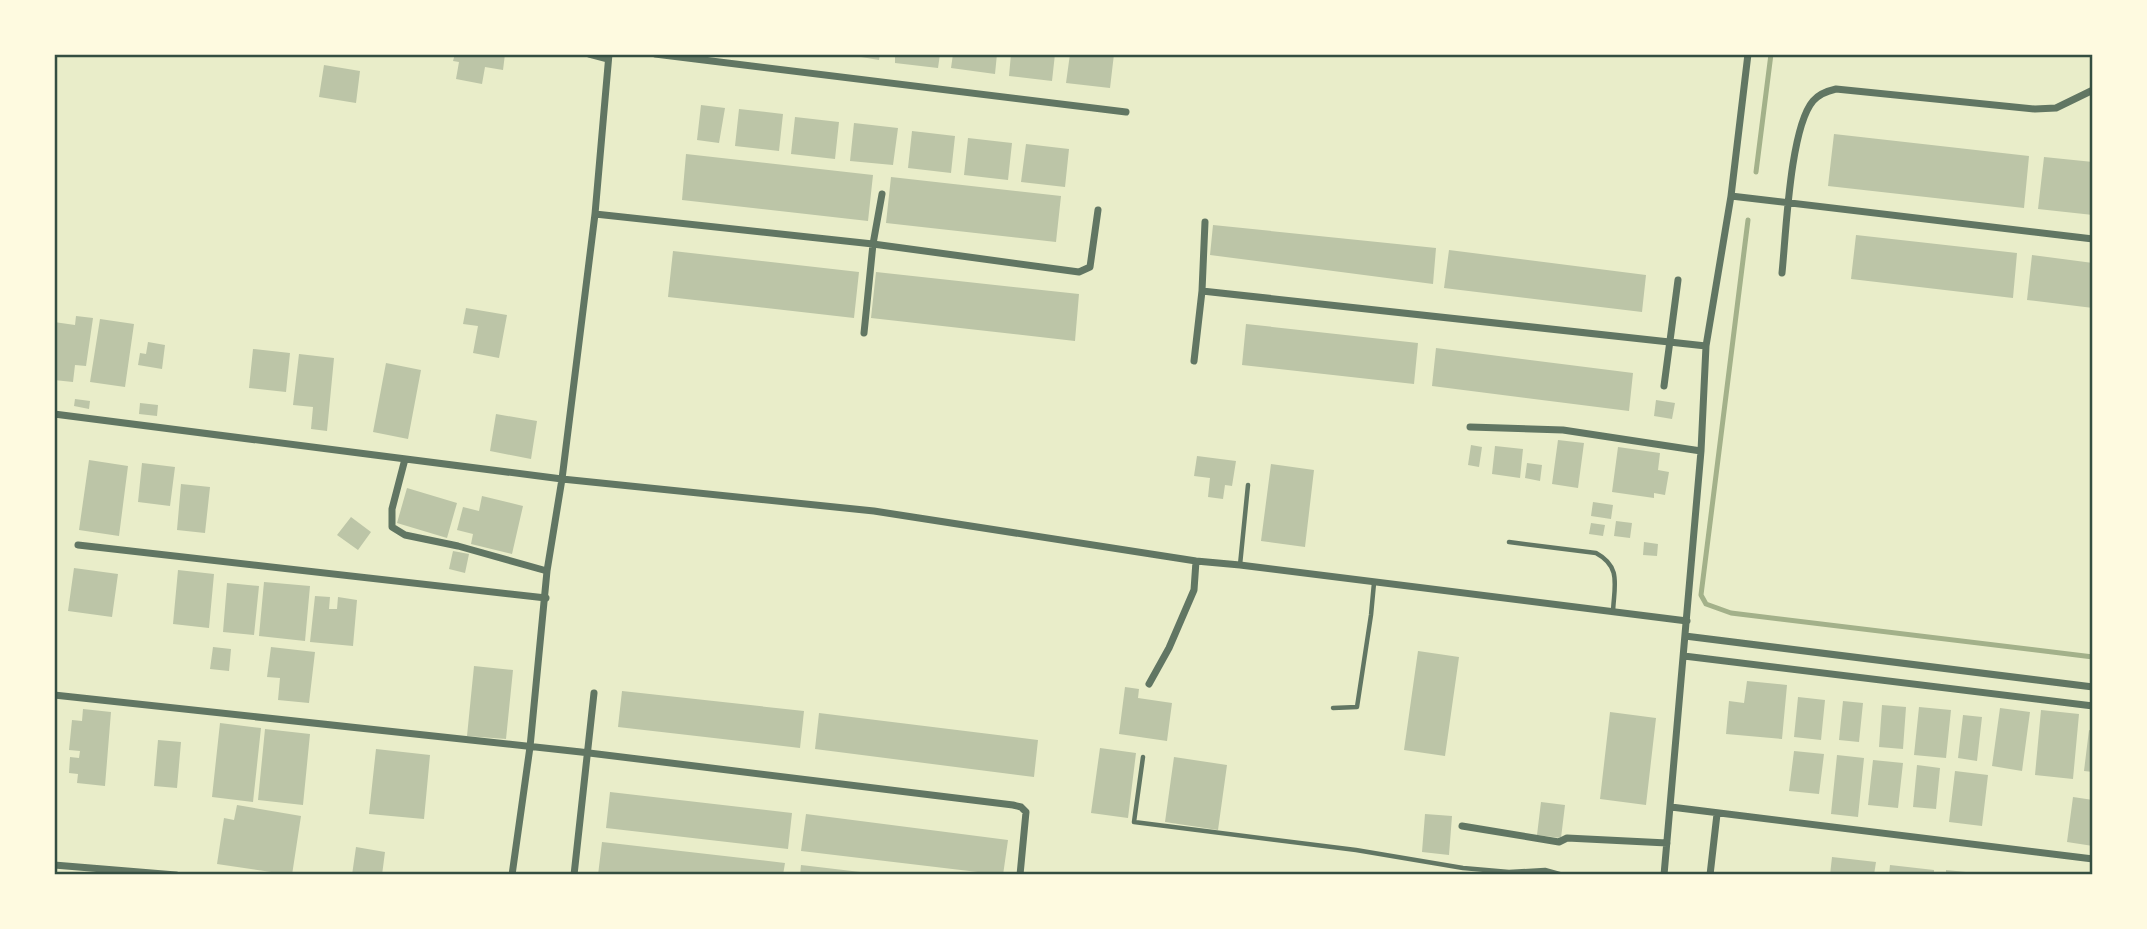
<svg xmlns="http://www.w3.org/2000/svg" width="2147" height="929" viewBox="0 0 2147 929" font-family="'Fira Sans',sans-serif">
	<rect width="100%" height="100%" fill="#e9edc9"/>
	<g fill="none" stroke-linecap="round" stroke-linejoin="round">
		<!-- stream -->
		<path stroke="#a3b18a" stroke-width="5" d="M1756,172l15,-118
			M1748,220l-47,375 5,9 25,9 362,44"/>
	</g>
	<!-- building -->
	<path fill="#bcc5a7" d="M455,54h50l-2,16 -18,-3 -3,17 -26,-5 3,-17 -6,-1z
		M843,54h37l-1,6z
		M895,54h45l-2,14 -43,-5z
		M953,54h44l-2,20 -44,-6z
		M1011,54h44l-3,27 -43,-5z
		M1070,54h44l-4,34 -44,-5z
		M324,65l36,6 -4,32 -37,-6z
		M701,105l24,3 -6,35 -22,-3z
		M739,109l44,5 -4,37 -44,-5z
		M795,117l44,5 -4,37 -44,-5z
		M854,123l44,5 -5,37 -43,-4z
		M912,131l43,5 -4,37 -43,-5z
		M1834,134l195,22 -5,52 -196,-22z
		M968,138l44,5 -4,37 -44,-5z
		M1026,144l43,5 -4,38 -44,-5z
		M686,154l187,21 -5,46 -186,-21z
		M2044,157l49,5v53l-55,-6z
		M891,177l170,19 -5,46 -170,-19z
		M1213,225l223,23 -3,36 -223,-29z
		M1856,235l161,18 -4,45 -162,-19z
		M1449,250l197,25 -4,37 -198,-24z
		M673,251l186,21 -5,46 -186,-21z
		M2032,255l61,8v45l-66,-8z
		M876,272l203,22 -4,47 -204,-23z
		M466,308l41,7 -8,43 -26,-5 5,-27 -15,-2z
		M76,316l17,2 -7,48 -11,-1 -2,17 -19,-2v-58l21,3z
		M100,319l34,5 -9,63 -35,-5z
		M1246,324l172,19 -4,41 -172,-19z
		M148,342l17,3 -3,24 -24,-4 2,-12 6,1z
		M1436,348l197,25 -4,38 -197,-25z
		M253,349l37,4 -4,39 -37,-4z
		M299,354l35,4 -7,73 -16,-2 2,-22 -20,-2z
		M386,363l35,7 -13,69 -35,-7z
		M75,399l15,2 -1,8 -15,-3z
		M1656,400l19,3 -3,16 -18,-3z
		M140,403l18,2 -1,11 -18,-2z
		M496,414l41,7 -6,38 -41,-8z
		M1558,440l26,3 -6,45 -26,-4z
		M1471,445l11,2 -3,20 -11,-2z
		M1495,446l28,3 -3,29 -28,-4z
		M1618,447l42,6 -2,17 11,2 -4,23 -11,-2v5l-42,-6z
		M1197,456l39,5 -4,25 -7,-1 -2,14 -15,-2 2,-19 -16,-2z
		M89,460l39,6 -9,70 -40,-6z
		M142,463l33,4 -5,39 -32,-4z
		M1527,463l15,2 -2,16 -15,-3z
		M1271,464l43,6 -9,77 -44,-6z
		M181,484l29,3 -5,46 -28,-3z
		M407,488l50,15 -10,35 -50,-15z
		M482,496l41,10 -11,48 -41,-10 2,-10 -16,-4 6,-23 16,4z
		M1593,502l20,3 -2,14 -20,-3z
		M351,517l20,15 -13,18 -21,-15z
		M1616,521l16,2 -2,15 -16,-2z
		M1591,523l14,2 -2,11 -14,-2z
		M1644,542l14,2 -1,12 -14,-1z
		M453,551l16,3 -4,19 -16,-4z
		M74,568l44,6 -6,43 -44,-6z
		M178,570l36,4 -5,54 -36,-4z
		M264,582l46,4 -5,55 -46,-5z
		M227,583l32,3 -5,49 -31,-3z
		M315,596l15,1 -1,12h8l1,-12 19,3 -4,46 -43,-4z
		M213,647l18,2 -2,22 -19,-2z
		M271,647l44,5 -6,51 -31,-3 2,-22 -13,-1z
		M1418,651l41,6 -14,99 -41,-6z
		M474,666l39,4 -7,69 -39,-3z
		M1747,681l40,4 -5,54 -56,-5 3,-33 15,2z
		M1125,687l14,2 -1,9 34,5 -5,38 -48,-7z
		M622,691l182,20 -4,37 -182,-21z
		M1798,697l27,3 -4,40 -27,-3z
		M1843,701l20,2 -4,39 -20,-2z
		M1882,705l24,2 -3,42 -24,-2z
		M1919,707l32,3 -5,48 -32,-3z
		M2000,708l30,4 -8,59 -30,-5z
		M83,709l28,3 -6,74 -28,-3 1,-9 -9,-1 1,-16 9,1 1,-7 -11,-1 3,-30 10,1z
		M2041,710l38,4 -6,65 -38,-4z
		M1610,712l46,6 -10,87 -46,-6z
		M819,713l219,27 -4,37 -219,-28z
		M1963,715l19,2 -5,44 -19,-3z
		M220,723l41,5 -8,74 -41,-5z
		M265,729l45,5 -7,71 -45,-5z
		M2089,730l4,1v41l-9,-1z
		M158,740l23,2 -4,46 -23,-2z
		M1100,748l36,5 -8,65 -37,-5z
		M376,749l54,6 -6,64 -55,-5z
		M1794,751l30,3 -5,40 -30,-3z
		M1837,755l27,3 -6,59 -27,-3z
		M1174,757l53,8 -9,65 -53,-8z
		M1873,760l30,3 -5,45 -30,-3z
		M1917,765l23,3 -4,41 -23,-2z
		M1955,771l33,4 -6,51 -33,-4z
		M610,792l182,21 -4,36 -182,-21z
		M2073,797l20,3v46l-26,-4z
		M1541,802l24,3 -4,33 -24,-3z
		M237,805l64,11 -9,59 -75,-11 7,-46 10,2z
		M806,814l202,26 -5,35 -202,-24z
		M1425,814l27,2 -3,39 -27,-3z
		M602,842l183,21 -2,12h-185z
		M356,847l29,5 -3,23h-30z
		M1832,857l44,5 -2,13h-44z
		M801,865l68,8v2h-69z
		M1890,865l44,5v5h-45z
		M1946,870l30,3v2h-30z"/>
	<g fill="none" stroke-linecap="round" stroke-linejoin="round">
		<!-- service -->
		<path stroke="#617663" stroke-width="4.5" d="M1509,542l87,11c26,14 18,33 17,59
			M1240,565l8,-80
			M1333,708l24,-1 14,-92 3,-32
			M1143,757l-9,65 222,28 107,18 46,4 36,-2 18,5"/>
		<!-- minor -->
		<path stroke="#617663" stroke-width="7" d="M589,54l19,5
			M655,54l471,58
			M1731,196l362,43
			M595,214l278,30 206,28 11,-5 8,-57
			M1782,273c4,-39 8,-145 31,-172 6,-7 14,-10 23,-12l199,20 21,-1 37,-18
			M1202,291l504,55
			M864,333l9,-89 9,-50
			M1194,361l8,-70 3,-69
			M1664,386l14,-106
			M54,414l508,65 312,32 322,50 44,4 447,56
			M1470,427l93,3 138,21
			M405,459l-13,50v18l13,8 53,11 89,25
			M78,545l468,53
			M1685,636l408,51
			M1684,656l409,50
			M1149,684l20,-36 25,-58 2,-29
			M54,695l527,57 432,53 8,2 5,5 -6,63
			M1671,807l422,52
			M1462,826l97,16 8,-4 100,5
			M54,865l122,10
			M512,875l18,-128 17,-176 15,-92 33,-265 14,-160
			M574,875l20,-182
			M1664,875l37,-424 5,-105 25,-150 17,-142
			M1710,875l7,-61"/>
	</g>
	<!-- border -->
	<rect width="2147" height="929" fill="none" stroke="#fefae0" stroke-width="112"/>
	<rect x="56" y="56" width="2035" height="817" fill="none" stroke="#344e41" stroke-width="2.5"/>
</svg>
